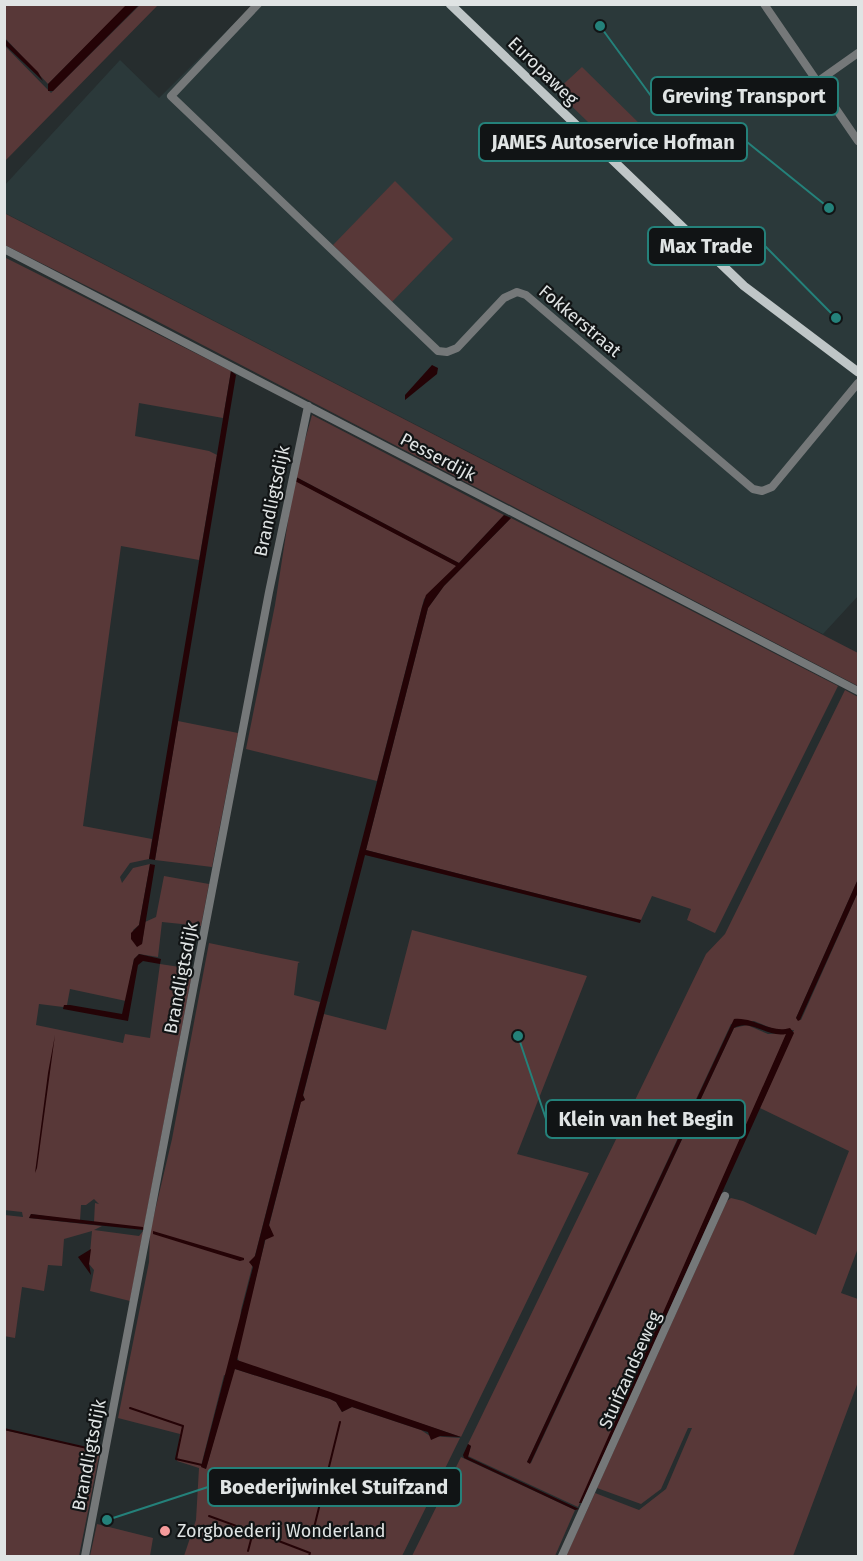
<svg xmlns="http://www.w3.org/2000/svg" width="863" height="1561" viewBox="0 0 863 1561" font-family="'Fira Sans',sans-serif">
	<rect width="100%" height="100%" fill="#262d2e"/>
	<!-- built -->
	<path fill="#2b393a" d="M253,5h605v591l-35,38 -818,-421 -1,-27 116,-126 39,38z"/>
	<!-- green -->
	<path fill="#583838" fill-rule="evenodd" d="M4,5h123l-79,79 -43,-46z
		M140,5h18l-153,156 -1,-116 47,48z
		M582,67l63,62 -25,24 -64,-62z
		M395,181l58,58 -61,63 -59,-57z
		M4,213l854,440v33l-711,-370 -142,-71z
		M4,257l227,114 -8,47 -84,-15 -4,33 74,15 8,4 -18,105 -78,-14 -38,280 69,13 -3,20 -19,4 -10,14 2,6 11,-15 17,-4 -11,61 -6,5 9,14 3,-22 11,-5 8,-41 45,8 -8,42 -39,-4 -4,35 -19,-3 -5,5 -8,42 -56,-12 -3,16 -4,2 -24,-3 -3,21 87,18 2,-9 25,4 10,-74 33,5 -63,332 -40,-10 4,-21 -5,-6 3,-33 -28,8 -2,27 -14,-1 -4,26 -22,-4 -7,51 -11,-2 1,-121 18,2 -1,-5 -18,-2zM94,1199l5,5 -4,-1 -1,19 50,8 -5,6 -45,-6 8,-4 -73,-8 2,-4 49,7 1,-16h5z
		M312,415l192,100 -45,48 -163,-86v4l161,85 -33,33 -47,182 -131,-32 29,-144 20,-129z
		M511,518l327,168 -123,247 -28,-13 4,-11 -39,-13 -11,24 -275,-70 62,-242 16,-22z
		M845,690l13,7v182l-62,139 5,2 57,-128v356l-17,45 17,6v83l-65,174h-227l29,-63 44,17 27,-21 26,-61h-4l-27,61 -20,15 -44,-16 130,-287 4,-3 12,3 73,34 33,-84 -89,-43 34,-78h-18l-22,-9 -23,3 -204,438 4,1 203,-435 13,-3 21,9 19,-1 -209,474 -110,-51 3,-10 -3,-2 238,-490 19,-20z
		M178,721l60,12 -26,134 -57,-7z
		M412,930l175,46 -70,178 72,19 -128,264 -221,-74 -4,-8 65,-254 4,-2 -2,-3 21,-82 62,16z
		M209,943l91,19 -2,1 -4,32 26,7 -79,308 -6,59 95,30 6,3 6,10 10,-5 69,23 9,6 30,2 -58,118h-218l12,-36 3,-52 -22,-7 3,-27 -62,-16 31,-156 1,-30 22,-93zM224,1375l7,3 -25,91 -5,-3z
		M4,1430l96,21 -21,105h-74z
		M461,1457l114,53 -20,46h-143z
		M97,1524l56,14 -3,18h-60z"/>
	<!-- water -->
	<path fill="#240306" d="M127,4l12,1 -86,86h-5v-7z
		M4,38l34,34 5,9 -38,-36z
		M432,365l6,3 -1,6 -32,26v-5z
		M231,371l5,4 -81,485 -6,-1z
		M296,477l163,86 45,-48 7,3 -67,68 -16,22 -62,242 275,70 -1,3 -275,-68 -62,240 2,5 -4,2 -32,123 5,11 -9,4 -1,5 -27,115 224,77 -21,-1 -9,4 -3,-8 -7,-2 -69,-23 -10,5 -6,-10 -6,-3 -95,-30 -29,100 -5,-2 52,-200 -4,-5 6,-6 167,-649 4,-12 30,-29 -161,-85z
		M150,864l5,1 -13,79 -5,3 -6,-8v-6l8,-8z
		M858,879v13l-58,128 -2,1 -2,-3z
		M139,954l22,5 -1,5 -17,-3 -5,4 -10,56 -65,-12 1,-4h6l52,9 12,-55z
		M734,1019c21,-2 36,15 56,9l4,5 -212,470h-3l207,-469c-19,4 -35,-16 -52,-6l-204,436 -3,-2z
		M55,1035l-18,133 -2,5 13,-100z
		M31,1214l112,13 1,3 -115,-12z
		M153,1231l91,27v2l-4,1 -87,-27z
		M91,1249l-2,15 2,11 -13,-18z
		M468,1444l3,2 -3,11 111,52 -4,1 -111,-52 -1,-3z"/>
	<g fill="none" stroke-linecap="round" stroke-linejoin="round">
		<!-- stream -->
		<path stroke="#240306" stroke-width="2" d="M130,1408l53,18 -7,33 26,6
			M4,1429l96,22
			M209,1516l44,16 -5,19
			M263,1535l47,18 -1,3
			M312,1536l28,-114"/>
		<!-- minor -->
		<path stroke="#757879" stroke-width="8" d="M258,4l-87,92 267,255 9,1 10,-4 47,-50 13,-6 9,3 227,194 9,2 10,-4 86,-104
			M764,4l94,137
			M817,82l41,-29
			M4,249l854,442
			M85,1556l184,-964 39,-186
			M562,1556l163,-360"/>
		<!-- major -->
		<path stroke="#bfc6c7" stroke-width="9" d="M450,4l294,282 114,86"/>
	</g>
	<!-- markers -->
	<circle fill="#f59b9b" stroke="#111415" stroke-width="2" cx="165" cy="1531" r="6"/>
	<g text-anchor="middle" stroke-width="4.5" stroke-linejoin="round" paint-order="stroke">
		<!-- street labels -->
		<g font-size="18" fill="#e0e4e4" stroke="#111415">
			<text transform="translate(543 71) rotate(44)" y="6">Europaweg</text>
			<text transform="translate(580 321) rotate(40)" y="6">Fokkerstraat</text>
			<text transform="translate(438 457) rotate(28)" y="6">Pesserdijk</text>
			<text transform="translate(272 501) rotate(-78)" y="6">Brandligtsdijk</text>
			<text transform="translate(181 978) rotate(-79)" y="6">Brandligtsdijk</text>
			<text transform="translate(630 1370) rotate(-66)" y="6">Stuifzandseweg</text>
			<text transform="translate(89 1455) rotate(-79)" y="6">Brandligtsdijk</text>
		</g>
		<!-- poi labels -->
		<g font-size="18" fill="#e0e4e4" stroke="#111415" text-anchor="start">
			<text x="177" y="1537">Zorgboederij Wonderland</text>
		</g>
	</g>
	<!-- callouts -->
	<path fill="none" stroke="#24817a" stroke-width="2" d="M600 26L651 96M829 208L747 142M836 318L765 246M518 1036L546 1119M107 1520L208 1487"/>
	<g fill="#24817a" stroke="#111415" stroke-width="2">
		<circle cx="600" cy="26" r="6"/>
		<circle cx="829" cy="208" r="6"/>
		<circle cx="836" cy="318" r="6"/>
		<circle cx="518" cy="1036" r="6"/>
		<circle cx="107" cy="1520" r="6"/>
	</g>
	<g fill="#111415" stroke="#24817a" stroke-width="2">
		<rect x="651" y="77" width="187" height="38" rx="6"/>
		<rect x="479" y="123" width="268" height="38" rx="6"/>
		<rect x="648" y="227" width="117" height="38" rx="6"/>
		<rect x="546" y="1100" width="199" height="38" rx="6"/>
		<rect x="208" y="1468" width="253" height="38" rx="6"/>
	</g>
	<g font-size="20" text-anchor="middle" font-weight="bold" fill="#e0e4e4">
		<text x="744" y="103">Greving Transport</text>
		<text x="613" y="149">JAMES Autoservice Hofman</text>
		<text x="706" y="253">Max Trade</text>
		<text x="646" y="1126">Klein van het Begin</text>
		<text x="334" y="1494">Boederijwinkel Stuifzand</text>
	</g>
	<!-- border -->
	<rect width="863" height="1561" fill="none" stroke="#e0e4e4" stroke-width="12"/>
</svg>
